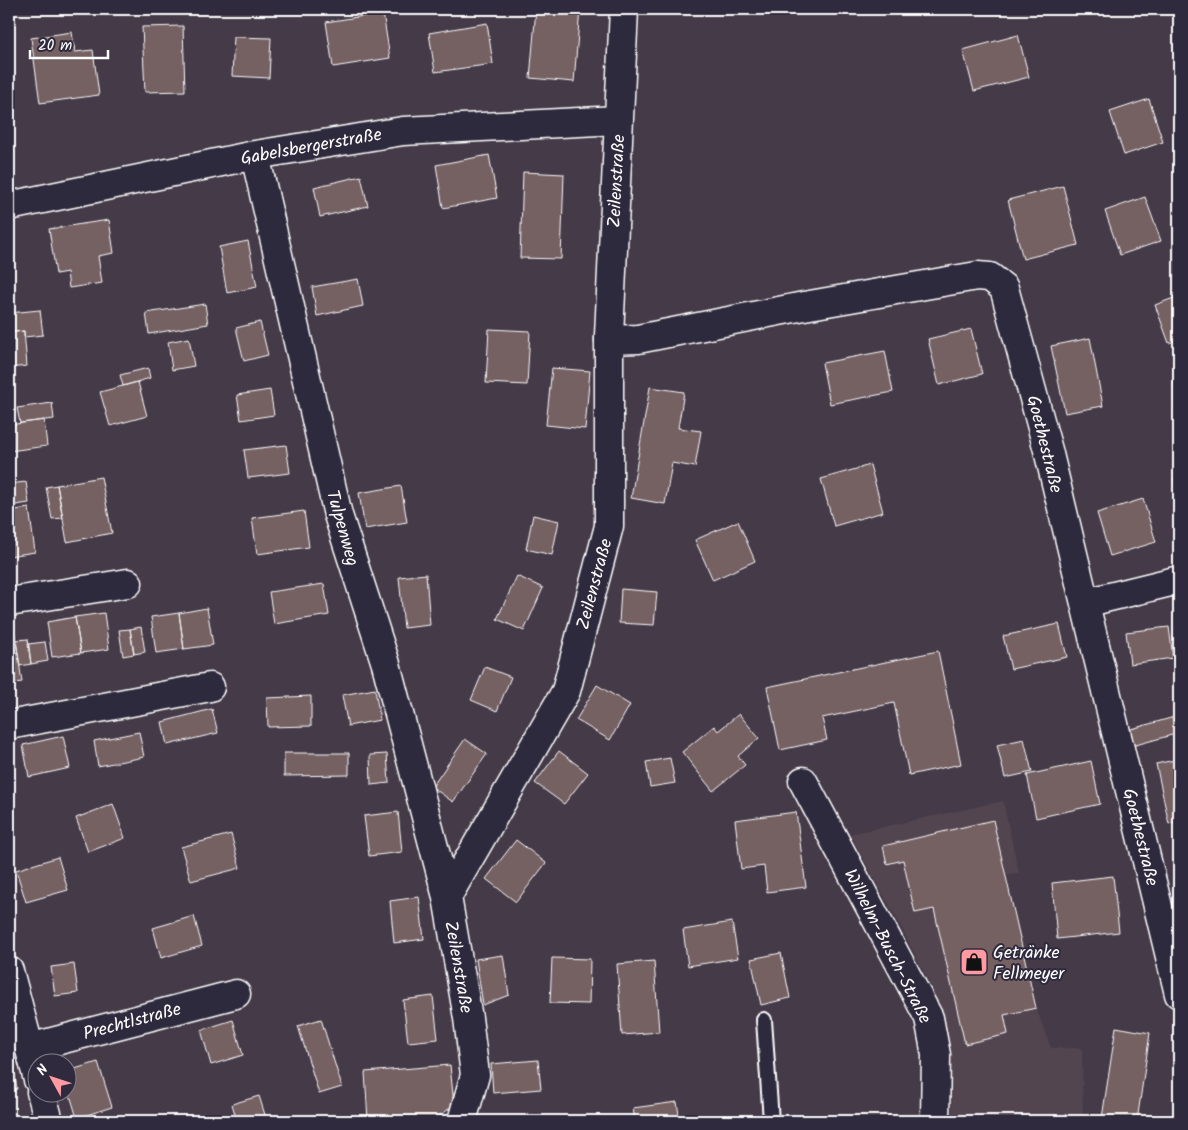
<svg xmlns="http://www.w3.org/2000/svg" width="1188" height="1130" viewBox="0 0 1188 1130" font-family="Kalam,sans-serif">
	<rect width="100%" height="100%" fill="#443a48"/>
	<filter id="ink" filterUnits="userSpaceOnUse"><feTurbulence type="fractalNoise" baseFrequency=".02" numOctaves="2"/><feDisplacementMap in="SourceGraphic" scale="10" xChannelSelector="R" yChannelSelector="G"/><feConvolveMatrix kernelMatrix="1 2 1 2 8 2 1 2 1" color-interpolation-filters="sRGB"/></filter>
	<g filter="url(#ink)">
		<!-- built -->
		<path fill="#534550" d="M1003,801l16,72 -13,3 30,132 15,40h31l1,73h-130l-7,-82 -14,-51 -32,-63 -50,-91z"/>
		<!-- building -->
		<path fill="#756062" stroke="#fff" d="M536,9h44l-6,73 -44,-4z
			M383,13l7,45 -57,9 -7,-45z
			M487,23l6,41 -58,8 -6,-39z
			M183,26l2,65 -40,1 -3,-65z
			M72,32l3,20 18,-2 6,45 -59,8 -9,-65z
			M1018,35l11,42 -55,14 -11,-41z
			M234,37l37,1 -2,40 -37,-2z
			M1149,99l14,43 -39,13 -14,-43z
			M489,155l8,43 -54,10 -7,-43z
			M523,172l41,2 -3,85 -41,-1z
			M361,176l7,30 -48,11 -6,-30z
			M1063,186l15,59 -55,14 -15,-59z
			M1145,197l16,44 -41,14 -15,-44z
			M109,220l5,33 -16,3 4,27 -33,5 -2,-16 -11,2 -7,-45z
			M248,241l9,46 -30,6 -8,-46z
			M358,279l5,27 -46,10 -5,-29z
			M1179,296v43l-10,4 -14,-38z
			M205,304l3,20 -59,10 -3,-21z
			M40,310l3,25 -19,2v-6l-13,1 -2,-19z
			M260,322l8,33 -24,6 -8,-33z
			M489,329l41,2 -3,54 -41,-2z
			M971,329l11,45 -43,11 -11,-46z
			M24,331l3,35 -18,2v-35z
			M189,338l5,28 -22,4 -4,-28z
			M1090,338l13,68 -38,7 -14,-67z
			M885,351l8,41 -63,12 -8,-41z
			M148,368l2,10 -27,8 -3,-11z
			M552,368l38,3 -5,58 -39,-4z
			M1174,379h5v43h-3z
			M138,382l9,34 -37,10 -10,-34z
			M650,387l34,5 -6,36 23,3 -6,36 -23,-4 -7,41 -34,-6z
			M270,390l4,25 -33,5 -4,-25z
			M52,403l2,16 -34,4 -3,-15z
			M44,420l3,26 -38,5v-26z
			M286,445l4,28 -42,5 -4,-28z
			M870,465l13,47 -49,14 -13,-47z
			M101,477l11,56 -45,9 -10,-57z
			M1179,477v27l-5,-26z
			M26,482l3,21 -20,3v-22z
			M57,485l6,33 -11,1 -6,-32z
			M401,486l6,36 -42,7 -6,-36z
			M1143,499l13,43 -46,14 -13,-43z
			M29,508l6,44 -26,4v-45z
			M304,511l5,36 -52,7 -5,-36z
			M533,515l26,6 -7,34 -26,-6z
			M738,521l17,40 -42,19 -18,-40z
			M426,574l4,51 -26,3 -5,-51z
			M517,576l26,12 -19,43 -27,-12z
			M324,584l5,31 -55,9 -5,-32z
			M621,589l36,3 -3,33 -35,-2z
			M207,608l6,37 -29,4 -5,-36z
			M104,613l5,36 -28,4 -6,-36z
			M179,613l5,36 -28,4 -5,-36z
			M75,617l6,36 -29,4 -5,-35z
			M1059,624l8,33 -56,12 -8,-33z
			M141,627l4,25 -11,2 -4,-25z
			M1169,627l4,31 -43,6 -4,-32z
			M14,628l8,54 -13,2v-55z
			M130,629l4,25 -11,2 -4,-26z
			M28,639l3,25 -11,2 -4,-26z
			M45,642l3,19 -17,3 -3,-20z
			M938,651l23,113 -52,11 -15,-72 -72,15 5,22 -47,10 -13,-63z
			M485,667l26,10 -14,34 -26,-11z
			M597,685l33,20 -20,35 -34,-20z
			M375,689l5,31 -32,6 -6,-31z
			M311,696v30l-43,1 -1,-29z
			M212,709l6,24 -51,12 -5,-23z
			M739,714l20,24 -21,18 7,9 -32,26 -31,-39 32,-26 4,5z
			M1178,716l1,17 -47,13 -4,-16z
			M139,732l5,25 -46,9 -4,-25z
			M63,736l7,32 -41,9 -6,-32z
			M465,739l22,15 -34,48 -21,-15z
			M1024,739l8,33 -27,6 -8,-33z
			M559,751l29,22 -24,31 -29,-21z
			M284,753h65v22l-65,1z
			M387,754l2,29 -18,2 -1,-30z
			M670,758l5,25 -25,4 -4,-25z
			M1179,759v62l-10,3 -13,-60z
			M1091,761l9,43 -64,14 -9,-43z
			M113,804l12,34 -37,14 -12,-34z
			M398,812l4,40 -33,4 -5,-40z
			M796,812l10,75 -39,5 -3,-26 -23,3 -6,-49z
			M993,820l43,188 -32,7 4,19 -43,10 -31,-135 -19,4 -12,-53 -16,4 -4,-18z
			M231,834l9,34 -49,13 -10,-34z
			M516,840l30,23 -30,39 -30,-23z
			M58,857l10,33 -42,12 -10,-32z
			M1175,869h4v33z
			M1113,876l6,56 -62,7 -5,-56z
			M419,897l5,42 -30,4 -4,-42z
			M194,916l8,30 -41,12 -8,-30z
			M732,922l6,36 -50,8 -5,-36z
			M781,953l9,45 -29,7 -10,-46z
			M503,955l6,40 -26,10 -7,-46z
			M552,958l38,1 -1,45 -39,-1z
			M654,961l5,71 -37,3 -5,-71z
			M74,964l4,29 -23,3 -4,-29z
			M433,996l5,43 -30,3 -5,-42z
			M321,1019l21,68 -23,7 -21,-68z
			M233,1020l10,35 -32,10 -10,-35z
			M1116,1027l34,6 -13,88h-11l-24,-3z
			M9,1051h2l6,38 -8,1z
			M538,1060l3,29 -48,4 -2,-29z
			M98,1062l14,45 -35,11 -9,-30v-17z
			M450,1065l4,40 -21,16h-65l-3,-49z
			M259,1096l8,25h-30l-5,-17z
			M677,1102l3,19h-45l-2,-13z"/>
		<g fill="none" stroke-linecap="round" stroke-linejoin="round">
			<defs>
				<path id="lane" d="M764,1020l7,101"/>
				<path id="street" d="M255,155l83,360 48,149 61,233
					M9,206l246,-51 148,-24 215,-11
					M609,340l29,-1 166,-33 173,-30 13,1 14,11 44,162 131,544
					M9,602l119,-19
					M1085,603l94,-23
					M9,725l201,-38
					M803,781l126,237 7,37 -1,66
					M9,971l29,109
					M29,1048l207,-54
					M41,1092l8,29"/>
				<path id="secondary" d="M462,1121l13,-46 -7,-57 -21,-121 119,-206 43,-165v-190l15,-327"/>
			</defs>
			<!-- lane casing -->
			<use href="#lane" stroke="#fff" stroke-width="18"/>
			<!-- street casing -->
			<use href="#street" stroke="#fff" stroke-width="31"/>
			<!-- secondary casing -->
			<use href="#secondary" stroke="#fff" stroke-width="31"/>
			<!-- lane -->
			<use href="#lane" stroke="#2f2a3d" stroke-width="14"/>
			<!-- street -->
			<use href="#street" stroke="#2f2a3d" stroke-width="28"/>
			<!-- secondary -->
			<use href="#secondary" stroke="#2f2a3d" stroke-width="28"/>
		</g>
	</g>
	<!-- icons -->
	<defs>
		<symbol id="shop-square" viewBox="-11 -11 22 22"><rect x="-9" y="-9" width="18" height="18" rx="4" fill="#ff9aa2" stroke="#2f2a3d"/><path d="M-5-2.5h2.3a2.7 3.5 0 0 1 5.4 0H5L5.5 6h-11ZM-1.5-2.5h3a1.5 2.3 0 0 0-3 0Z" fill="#111"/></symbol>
	</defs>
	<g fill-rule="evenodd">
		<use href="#shop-square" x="958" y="946" width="32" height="32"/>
	</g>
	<g text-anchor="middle" stroke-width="4" stroke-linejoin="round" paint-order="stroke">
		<!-- street labels -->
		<g font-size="18" fill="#fff" stroke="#2f2a3d">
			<text transform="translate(311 146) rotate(-10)" y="6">Gabelsbergerstraße</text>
			<text transform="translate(616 181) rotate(-87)" y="6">Zeilenstraße</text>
			<text transform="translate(1045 444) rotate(76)" y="6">Goethestraße</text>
			<text transform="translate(343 528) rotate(74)" y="6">Tulpenweg</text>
			<text transform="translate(594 584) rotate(-75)" y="6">Zeilenstraße</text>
			<text transform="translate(1141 837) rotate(76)" y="6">Goethestraße</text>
			<text transform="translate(888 946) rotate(63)" y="6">Wilhelm-Busch-Straße</text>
			<text transform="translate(459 967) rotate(80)" y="6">Zeilenstraße</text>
			<text transform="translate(132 1021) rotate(-15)" y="6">Prechtlstraße</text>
		</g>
		<!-- poi labels -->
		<g font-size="18" fill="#fff" stroke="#2f2a3d" text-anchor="start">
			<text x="993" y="958">Getränke<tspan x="993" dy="21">Fellmeyer</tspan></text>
		</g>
	</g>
	<!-- margin -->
	<rect width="1188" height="1130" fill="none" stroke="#2f2a3d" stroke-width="30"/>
	<rect x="15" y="15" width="1158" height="1100" fill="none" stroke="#fff" stroke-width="2" filter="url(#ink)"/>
	<!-- north arrow -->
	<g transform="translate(52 1078) rotate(310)"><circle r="24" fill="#2f2a3d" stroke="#827f8b"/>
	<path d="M0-4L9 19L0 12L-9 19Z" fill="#ff9aa2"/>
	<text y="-8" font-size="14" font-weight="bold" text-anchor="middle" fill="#ffffff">N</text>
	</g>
	<!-- scale -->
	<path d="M30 50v8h78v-8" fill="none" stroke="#ffffff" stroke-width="2.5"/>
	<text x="38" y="50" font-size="15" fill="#ffffff" stroke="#2f2a3d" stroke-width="4" paint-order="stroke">20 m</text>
</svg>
